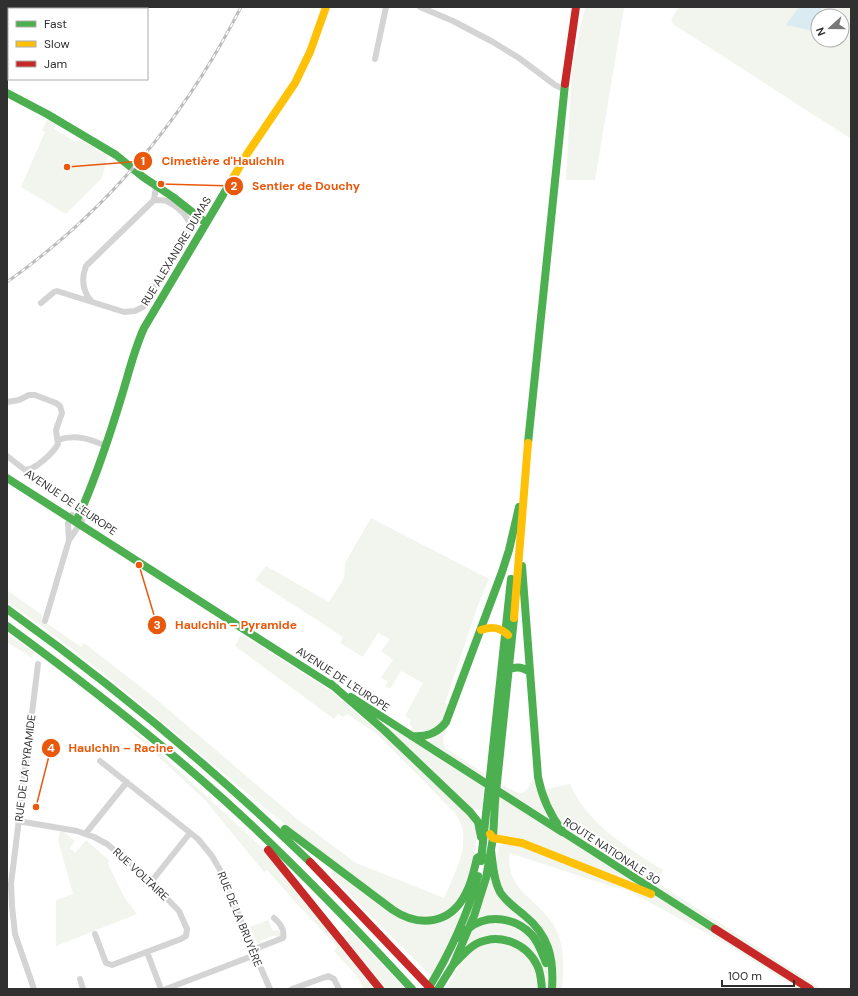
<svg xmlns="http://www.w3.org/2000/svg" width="858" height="996" viewBox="0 0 858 996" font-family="'DM Sans',sans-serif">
	<rect width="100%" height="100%" fill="#fff"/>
	<!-- green -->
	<path fill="#f2f5ed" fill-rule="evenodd" d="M585,7h39l-29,173h-29l6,-113z
		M679,7h172v132l-178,-115 -2,-5zM818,16h24v24h-24z
		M47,120h2l7,4 -2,5 22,13 3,-3 29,17 -6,22 -36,36 -45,-27 24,-55 -3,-2z
		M371,518l118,61 -11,26 -33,98 11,3 -13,33 2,9 39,25 -2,36h-7l-7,6c2,4 6,9 7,14 5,22 -9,60 -15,82l2,6 -14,31 -16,29 -102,-102 8,-10c-113,-84 -214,-184 -331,-263v-12l35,25v5l39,27 3,-4 66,51 147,125 59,44 88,35c9,-20 24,-49 18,-71 -1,-5 -5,-10 -7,-14l-78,-79 -30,-20 -3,3 -6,-3 -4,5 -99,-73 5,-10h4l88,56 47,40 6,-7 21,12 7,-9 -4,-4 2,-4 -6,-4 18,-33 -22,-12 -11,18 -5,-3 3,-4 -7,-5 12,-17 -12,-9 9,-12 -12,-6 -15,24 -23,-14 3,-6 -88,-57 11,-14 63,36 15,-24 1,-15z
		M7,634l27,18 -2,6 -25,-16z
		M124,725l23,16 114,106 77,94 10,-12 57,60h-41l-7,-13 -23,-25 3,-4 -3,-4 -36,-38 -31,-35 -3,2 -59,-72z
		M532,780l10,4 4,5 24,-5c17,40 58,64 93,86l-7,12 166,107h-24l-70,-44 -103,-56 -12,-2 -103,-34c-5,35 24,44 41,68 14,18 13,46 11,68h-116l15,-28 4,-15 15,-35 17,-53 2,-12 5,-2 -8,-14 2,-26 6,-19c14,9 20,14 28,-5z
		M60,831l4,1 11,9 -5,7 5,5 11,-13 24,21 -2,1 1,4 15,31 13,17 -81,32v-46l17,-6 -15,-54z
		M268,920l5,11 6,-1 3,6 -4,3 -3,-4 -15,6v3l-3,-1 -7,-16z"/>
	<!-- water -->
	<path fill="#dbebf2" d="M799,7h21l5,9h-7v16l-32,-7z"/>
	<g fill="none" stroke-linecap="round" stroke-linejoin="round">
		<!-- street -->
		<path stroke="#d4d4d4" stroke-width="6" d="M420,7l33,14 40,21 26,16 36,27 9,4
			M33,9l1,-2
			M7,45l2,-3
			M375,59l11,-52
			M91,301c-9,-11 -10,-22 -5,-35l68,-66 2,-14
			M41,303l13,-11 3,-1 67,21 11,-1 8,-4 40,-66 7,-14c-1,-11 -13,-21 -23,-26 -4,-1 -9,-1 -13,-1
			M7,402l12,-2 10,-5h6l21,8 4,3 2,7 -6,17 2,14c-5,9 -23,26 -33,26l-18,-14
			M58,440c18,-6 32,-1 48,6
			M69,540l13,-19
			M45,621l24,-81 -1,-17 4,-8
			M100,761l98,78 14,17 12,21 22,57 24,55
			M18,821l59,10 17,6 13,7 33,27 39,40 8,18 -1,7 -5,3 -69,26 -6,-2 -11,-29
			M86,833l41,-51
			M151,882l39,-49
			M252,950l31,-12c2,-8 -3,-15 -9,-20
			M147,952l14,37
			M80,979l3,10
			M34,989l-19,-55 -3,-28 -1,-22 27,-220
			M166,989l89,-34
			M292,989l36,-13 6,3 5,10"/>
		<!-- fast -->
		<path stroke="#4caf50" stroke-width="8" d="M7,93l40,21 69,41 27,22 30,20 33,26
			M528,443l37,-359
			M7,478l329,210
			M76,522c19,-41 33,-84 46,-127 7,-23 12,-45 22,-67l89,-150
			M522,566l16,211c4,21 12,38 25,55l152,97
			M7,609c107,77 208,161 303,253
			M7,626c74,54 147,111 215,172 67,60 129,125 190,191
			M505,672c9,-6 16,-6 25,0
			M331,684l53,46 86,82 8,10 3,15
			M351,697l211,135
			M412,736c14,1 25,-2 34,-14l56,-150 7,-22 10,-43
			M285,829l108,81c27,18 58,14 73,-17 6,-11 8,-23 11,-35l5,-3
			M491,850c2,14 2,29 9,42 6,10 16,16 24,23 25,20 30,43 28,74
			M481,861l30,-282
			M457,938c4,-3 8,-7 12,-10 20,-15 47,-10 63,7 7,8 10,18 14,28
			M453,965c7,-7 14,-16 23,-21 23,-12 50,-1 61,21 4,7 4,16 5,24
			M428,989c22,-36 39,-72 50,-113
			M438,989l15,-24 21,-49 12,-38 7,-40 2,-36 19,-184"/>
		<!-- slow -->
		<path stroke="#ffc107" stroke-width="8" d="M233,178l14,-24 48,-71 15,-31 16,-45
			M514,618l14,-175
			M481,630c11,-4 19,-3 27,5
			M490,834l3,4 29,5 129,51"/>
		<!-- jam -->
		<path stroke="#c62828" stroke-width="8" d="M565,84l11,-77
			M268,850l112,139
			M310,862l44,46 77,81
			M715,929l95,60"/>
		<defs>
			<path id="rail" d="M7,282c100,-71 178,-165 234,-275"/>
		</defs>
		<!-- rail casing -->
		<use href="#rail" stroke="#bcbcbc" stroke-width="3"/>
		<!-- rail -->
		<use href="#rail" stroke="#fff" stroke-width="1.5" stroke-dasharray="4.5" stroke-linecap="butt"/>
	</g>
	<g text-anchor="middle" stroke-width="4" stroke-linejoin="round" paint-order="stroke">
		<!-- street labels -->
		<g font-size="11" fill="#303030" stroke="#fff">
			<text transform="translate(176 251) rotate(-59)" y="4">RUE ALEXANDRE DUMAS</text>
			<text transform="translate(71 502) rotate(34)" y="4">AVENUE DE L'EUROPE</text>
			<text transform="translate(343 679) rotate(33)" y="4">AVENUE DE L'EUROPE</text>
			<text transform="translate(25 768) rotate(-83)" y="4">RUE DE LA PYRAMIDE</text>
			<text transform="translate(612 851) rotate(33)" y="4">ROUTE NATIONALE 30</text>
			<text transform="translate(141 874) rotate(43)" y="4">RUE VOLTAIRE</text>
			<text transform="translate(240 919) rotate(68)" y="4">RUE DE LA BRUYÈRE</text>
		</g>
	</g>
	<!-- callouts -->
	<path fill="none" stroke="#e8590c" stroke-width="1.5" d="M67 167L143 161M161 184L234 186M139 565L157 625M36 807L51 748"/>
	<g fill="#e8590c" stroke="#fff" stroke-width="1.5">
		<circle cx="67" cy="167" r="4"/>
		<circle cx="161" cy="184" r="4"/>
		<circle cx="139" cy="565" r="4"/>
		<circle cx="36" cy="807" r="4"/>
		<circle cx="143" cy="161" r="10"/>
		<circle cx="234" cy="186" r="10"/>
		<circle cx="157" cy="625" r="10"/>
		<circle cx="51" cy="748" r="10"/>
	</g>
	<g font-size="12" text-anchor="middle" font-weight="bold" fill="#fff">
		<text x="143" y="165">1</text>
		<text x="234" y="190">2</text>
		<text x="157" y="629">3</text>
		<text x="51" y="752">4</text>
	</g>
	<g font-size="12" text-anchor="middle" font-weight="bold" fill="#e8590c" stroke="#fff" stroke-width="4" stroke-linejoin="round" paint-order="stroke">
		<text x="223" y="165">Cimetière d'Haulchin</text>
		<text x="306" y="190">Sentier de Douchy</text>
		<text x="236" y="629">Haulchin – Pyramide</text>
		<text x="121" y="752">Haulchin – Racine</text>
	</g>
	<!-- border -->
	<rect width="858" height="996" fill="none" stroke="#303030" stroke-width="16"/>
	<!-- legend -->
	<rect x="8" y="8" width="140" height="72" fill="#ffffff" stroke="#acacac"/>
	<rect x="16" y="21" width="20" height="6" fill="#4caf50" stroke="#acacac"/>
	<text x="44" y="28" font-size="12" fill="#303030">Fast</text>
	<rect x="16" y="41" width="20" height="6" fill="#ffc107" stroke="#acacac"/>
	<text x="44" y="48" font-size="12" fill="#303030">Slow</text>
	<rect x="16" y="61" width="20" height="6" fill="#c62828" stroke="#acacac"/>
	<text x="44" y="68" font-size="12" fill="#303030">Jam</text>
	<!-- north arrow -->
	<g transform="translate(830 28) rotate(249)"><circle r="19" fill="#ffffff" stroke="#acacac"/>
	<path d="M0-3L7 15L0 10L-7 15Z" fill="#787878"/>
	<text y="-6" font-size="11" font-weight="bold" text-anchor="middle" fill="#303030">N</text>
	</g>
	<!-- scale -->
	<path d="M722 980v6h72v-6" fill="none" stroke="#303030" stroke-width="2"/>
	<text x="728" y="980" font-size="12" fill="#303030" stroke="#ffffff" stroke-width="3" paint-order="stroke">100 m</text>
</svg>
